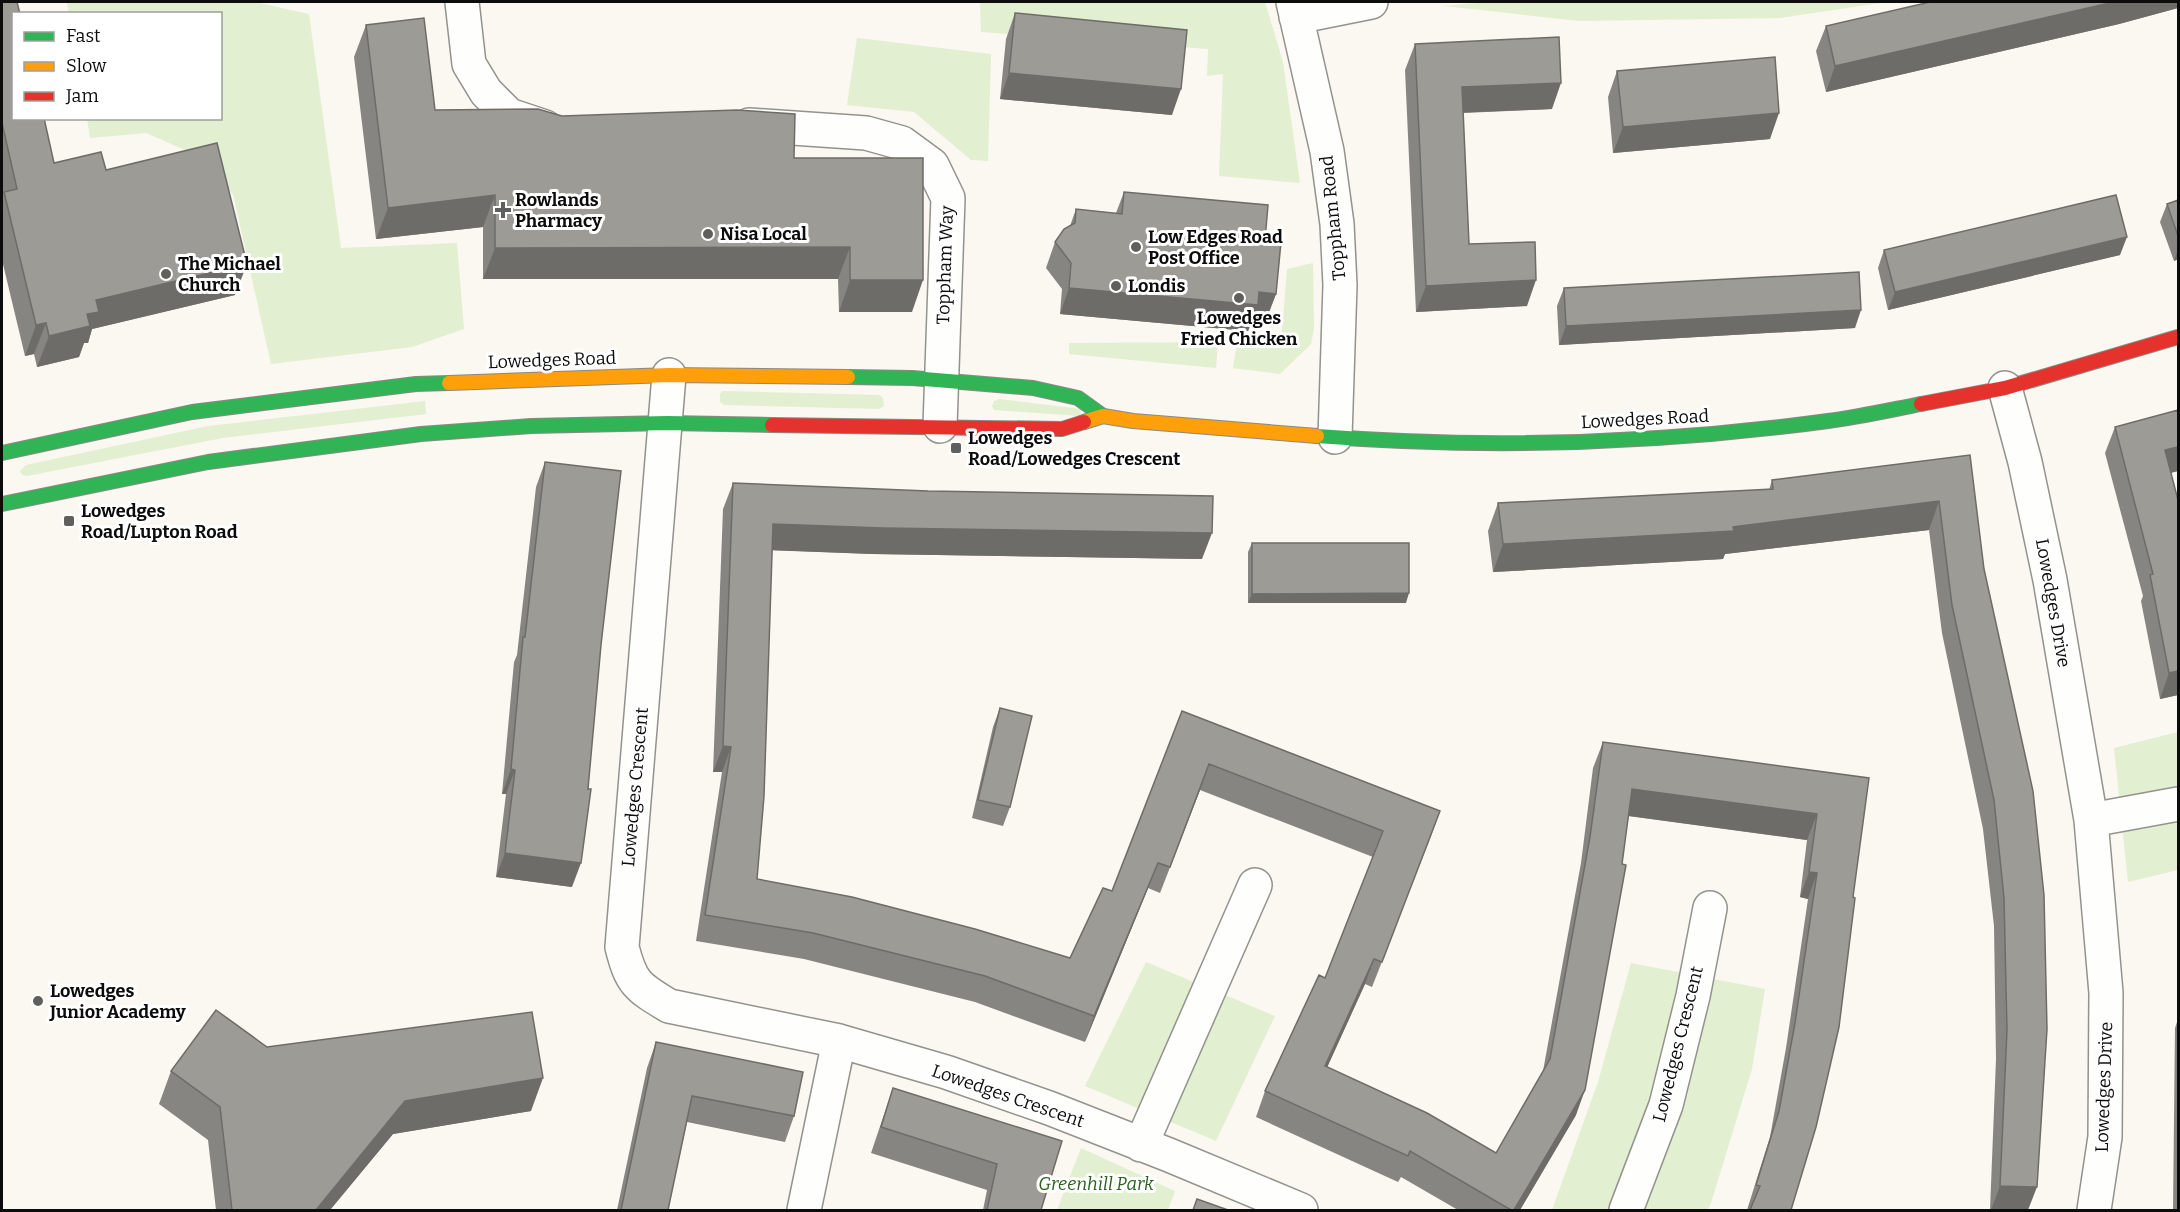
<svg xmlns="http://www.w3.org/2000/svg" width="2180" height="1212" viewBox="0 0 2180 1212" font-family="Bitter,serif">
	<rect width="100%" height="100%" fill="#faf8f0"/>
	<!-- green -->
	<path fill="#e2efd1" d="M72,2h183l54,12 32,234 116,-5 7,86 -52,18 -141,17 -38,-170 -34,-38 -53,-23 -56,5 -3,-19 133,-1v-104l-151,-1 -2,-10z
		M980,2h285l18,60 17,121 -81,-7 4,-102 -16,2 1,-27 -227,-17z
		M1488,2h399l-107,16 -201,3 -135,-15z
		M857,38l134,16 -3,107 -17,-1 -57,-48 -67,-7z
		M1313,263l1,65 -3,16 -31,30 -47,-6 4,-25 44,-1 6,-73z
		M1218,342l-2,26 -147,-14v-11z
		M723,391l156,4 4,3 1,8 -5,3 -155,-4 -4,-3v-8z
		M999,399l82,10 -1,7 -86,-6 -2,-4 2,-5z
		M425,401l1,13 -203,24 -196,38 -5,-1 -2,-4 6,-6 182,-39z
		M2178,732v138l-50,12 -14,-134z
		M1146,962l129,54 -59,125 -131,-55z
		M1631,963l134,26 -13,80 -41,134 -3,7h-156l46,-128z
		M1081,1148l94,43 -7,19h-111z"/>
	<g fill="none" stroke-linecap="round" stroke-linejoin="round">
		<defs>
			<path id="street" d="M462,2l7,62 17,28 23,23 36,12
				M1293,2l34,149 10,73 3,61 -5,152
				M1296,17l75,-15
				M749,125l117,8 36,10 30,22 16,33 -8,228
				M669,375l-47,572c9,36 15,40 47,59l170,35 107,31 103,36 120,47 132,55
				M2005,388l20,74 25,118 41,240 15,173 -1,144 -11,73
				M2091,820l87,-16
				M1141,1145l114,-260
				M804,1210l35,-169
				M1626,1210l40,-105 27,-109 17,-88"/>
			<path id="fast" d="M848,377l64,1 121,10 45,10 25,18
				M1317,436c169,13 342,8 511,-15 31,-4 62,-11 93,-17
				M2,453l190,-41 224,-28 33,-1
				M2,504l206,-42 213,-28 110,-8 136,-3 105,2"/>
			<path id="slow" d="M449,383l220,-8 179,2
				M1084,422l19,-6 30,5 184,15"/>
			<path id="jam" d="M1921,404l84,-16 173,-51
				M772,425l290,4 22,-7"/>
		</defs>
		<!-- street casing -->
		<use href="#street" stroke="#93928f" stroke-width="36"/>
		<!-- fast casing -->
		<use href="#fast" stroke="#8a8985" stroke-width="16"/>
		<!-- slow casing -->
		<use href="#slow" stroke="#8a8985" stroke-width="16"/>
		<!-- jam casing -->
		<use href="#jam" stroke="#8a8985" stroke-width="16"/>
		<!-- street -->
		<use href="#street" stroke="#fefefd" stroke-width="33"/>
		<!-- fast -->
		<use href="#fast" stroke="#30b455" stroke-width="14"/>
		<!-- slow -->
		<use href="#slow" stroke="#ff9f0a" stroke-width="14"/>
		<!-- jam -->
		<use href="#jam" stroke="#e5322d" stroke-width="14"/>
	</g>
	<!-- wall -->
	<path fill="#878581" d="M2,2l52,161 52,7 129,125 -143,34 -4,14h-4l-5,14 -42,10 -3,-13 -9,2 -23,-96z
		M2178,2v6l-59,16 -293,68 -10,-41 10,-25z
		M1015,13l157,102 -172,-16 6,-60z
		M366,25l69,85 127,6 232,42 118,154h-73l-1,-33h-355v-52l-107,12 -22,-182z
		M1415,44l137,65 -89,4 6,131 58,62 -111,6 -11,-242z
		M1617,71l153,68 -157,14 -5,-56z
		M1124,192l141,48 11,54 -10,26 -13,-2 -5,13 -188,-17 2,-25 -16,-21 9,-26 15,-16 6,-17 40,4z
		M2178,200v59l-4,2 -14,-39 7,-18z
		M1884,250l236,5 -232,55 -10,-42z
		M1564,288l291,40 -296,17 -2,-39z
		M2178,410v61l-7,2 7,27v195l-18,4 -19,-98 2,-5 -38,-143 10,-26z
		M1970,455l58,755h-38l6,-151 -2,-133 -11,-97 -41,-196 -13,-103 -204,24 -2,5 -230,13 -5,-41 10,-28 271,-13 3,-10z
		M545,462l27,425 -76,-10 10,-83h-4l12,-132 3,-7 19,-168z
		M733,483l469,76 -329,-5 -101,-4 -15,329 313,79 42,-67 70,-180 258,100 -68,176 -7,-3 -38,83 169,86 47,-82 38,-208 12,-95 10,-26 266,36 -78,432h-44l23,-73 16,-89 22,-149 -8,-2 7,-57 -179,-24 -52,299 -56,95h-62l-57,-33 -3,5 -142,-65 9,-26 60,-113 48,-121 -173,-67 -40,103 -12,-5 -63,154 -110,-40 -171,-43 -108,-18 26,-169h-9l10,-263z
		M1252,543l154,60h-158v-51z
		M1000,708l10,99 -7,19 -31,-8 21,-91z
		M2178,1019v191h-5l2,-182z
		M656,1042l138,74 -9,26 -98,-20 -19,88h-51l30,-142z
		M267,1047l264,64 -138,23 -63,76h-114l-8,-70 -49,-36 12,-33z
		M893,1088l169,53 -21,69h-58l4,-20 -116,-37z"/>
	<!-- shaded-wall -->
	<path fill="#6e6c69" d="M2114,2h64v6l-59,16 -293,68 9,-26z
		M1009,73l172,16 -9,26 -172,-16z
		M1561,83l-9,26 -99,4 9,-26z
		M1779,113l-9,26 -157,14 10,-26z
		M495,195l-12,32 -107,12 12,-31z
		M2127,237l-7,18 -232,55 7,-18z
		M850,247l-12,32h-355l12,-31z
		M2178,249v10l-4,2z
		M247,264l-12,31 -143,34 -4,14h-4l-5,14 -42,10 12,-31 38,-22 9,-14z
		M850,280h73l-11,32h-73z
		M1536,280l-9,26 -111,6 10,-26z
		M1069,288l190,4 17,2 -10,26 -13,-2 -5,13 -188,-17z
		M1861,310l-6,18 -296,17 7,-19z
		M46,323l-12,31 -9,2 11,-31z
		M2178,447v24l-22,5 9,-26z
		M1939,501l-10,29 -204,24 -2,5 -230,13 10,-28 230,-17z
		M773,524l439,9 -10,26 -329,-5 -109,-4z
		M1409,593l-3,10h-158l4,-9z
		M2178,671v24l-18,4 9,-26z
		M723,746l8,1 -9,25h-9z
		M1209,764l-9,26 -40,103 10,-26z
		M511,769l4,1 -9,24h-4z
		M1632,789l185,25 -10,26 -185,-25z
		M1440,811l-9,25 -59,151 10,-25z
		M505,853l76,10 -9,24 -76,-10z
		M1158,863l-10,25 -63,154 9,-26z
		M1809,872l8,1 -9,26 -8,-2z
		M1374,959l-9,25 -49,108 9,-26z
		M543,1078l-12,33 -138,23 -63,76h-14l89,-109z
		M1585,1090l-9,25 -56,95h-6z
		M2000,1186l37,1 -9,23h-37z"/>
	<!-- building -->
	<path fill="#9d9b96" stroke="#6e6c69" stroke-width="1.5" d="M2,2h15l3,12h-6v104h30l10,45 47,-11 5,18 111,-27 30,121 -151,36 3,12 -12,2 3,12 -41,10 -3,-13 -10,2 -32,-133 13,-3 -15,-66z
		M1930,2h184l-279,64 -9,-40z
		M1015,13l172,17 -6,59 -172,-16z
		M424,18l11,92 103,-1 24,7 175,-6 58,4 -1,44h129v122h-73v-33l-355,1v-53l-107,13 -22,-183z
		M1559,37l2,46 -99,4 7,157 66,-2 1,38 -110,6 -11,-242z
		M1775,57l4,56 -156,14 -6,-56z
		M1124,192l144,13 -3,35 16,2 -5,52 -17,-2 -1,13 -189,-17 2,-25 -16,-21 9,-13 11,-6 1,-14 46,5z
		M2116,195l11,42 -232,55 -11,-42z
		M2178,200v36l-11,-32z
		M1859,272l2,38 -295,16 -2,-38z
		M2178,410v37l-13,3 13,50v171l-9,2 -19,-98 3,-1 -38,-147z
		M1970,455l14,114 49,222 11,104 3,134 -10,158 -37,-1 7,-156 -3,-132 -10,-98 -42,-195 -13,-104 -206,26 1,4 -231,13 -5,-41 275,-14 -1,-9z
		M545,462l76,9 -20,174 -13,144h3l-10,74 -76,-10 10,-83 -4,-1 12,-132h2z
		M733,483l195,8 285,5 -1,37 -329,-5 -110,-4 -9,272 -7,83 95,18 123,32 95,29 33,-70 9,3 70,-180 258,100 -58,151 -8,-3 -49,107 102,47 69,40 54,-94 40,-222 13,-95 266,36 -16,119 2,1 -16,129 -23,100 -25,83h-41l10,-24 -4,-1 23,-74 16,-88 22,-150 -8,-1 8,-58 -185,-25 -10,75 4,1 -41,225 -71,120h-3l-101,-59 -2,5 -143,-65 54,-116 6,3 58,-147 -174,-67 -39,103 -12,-4 -64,153 -109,-40 -172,-43 -108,-18 26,-168 -8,-1z
		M1252,543h157v50l-157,1z
		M1000,708l32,8 -22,91 -32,-7z
		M216,1010l51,37 265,-35 11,66 -138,23 -89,109h-84l-12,-103 -49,-36z
		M656,1042l147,30 -9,44 -102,-20 -24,114h-47z
		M893,1088l169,53 -21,69h-54l10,-46 -116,-37z
		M1197,1199l31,11h-35z"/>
	<!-- markers -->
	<g fill="#5f5f5c" stroke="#fff" stroke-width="2">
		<path d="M500 201h6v6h6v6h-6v6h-6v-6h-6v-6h6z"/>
		<circle cx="708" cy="234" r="6"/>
		<circle cx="1136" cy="247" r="6"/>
		<circle cx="166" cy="274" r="6"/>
		<circle cx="1116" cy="286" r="6"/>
		<circle cx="1239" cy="298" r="6"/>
		<rect x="950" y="442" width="12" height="12" rx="3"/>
		<rect x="63" y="515" width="12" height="12" rx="3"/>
		<circle cx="38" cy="1001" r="6"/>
	</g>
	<g text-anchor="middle" stroke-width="6" stroke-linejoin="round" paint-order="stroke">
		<!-- poi labels -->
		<g font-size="18" font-weight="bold" fill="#0c0c0c" stroke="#fff" text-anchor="start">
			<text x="515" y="206">Rowlands<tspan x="515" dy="21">Pharmacy</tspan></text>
			<text x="720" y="240">Nisa Local</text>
			<text x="1148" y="243">Low Edges Road<tspan x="1148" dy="21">Post Office</tspan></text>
			<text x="178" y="270">The Michael<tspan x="178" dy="21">Church</tspan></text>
			<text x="1128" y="292">Londis</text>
			<text x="1239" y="324" text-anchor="middle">Lowedges<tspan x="1239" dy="21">Fried Chicken</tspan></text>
			<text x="968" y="444">Lowedges<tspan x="968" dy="21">Road/Lowedges Crescent</tspan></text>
			<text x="81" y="517">Lowedges<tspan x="81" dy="21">Road/Lupton Road</tspan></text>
			<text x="50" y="997">Lowedges<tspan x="50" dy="21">Junior Academy</tspan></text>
		</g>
		<!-- street labels -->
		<g font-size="18" fill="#0c0c0c" stroke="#fff">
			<text transform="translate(1333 218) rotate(-96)" y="6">Toppham Road</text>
			<text transform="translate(945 265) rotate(-88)" y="6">Toppham Way</text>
			<text transform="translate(552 360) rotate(-2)" y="6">Lowedges Road</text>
			<text transform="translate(1645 419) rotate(-3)" y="6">Lowedges Road</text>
			<text transform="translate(2053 603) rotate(80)" y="6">Lowedges Drive</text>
			<text transform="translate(635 787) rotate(-85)" y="6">Lowedges Crescent</text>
			<text transform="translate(1678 1044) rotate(-76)" y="6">Lowedges Crescent</text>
			<text transform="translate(2104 1087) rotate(-88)" y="6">Lowedges Drive</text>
			<text transform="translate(1008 1096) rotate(19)" y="6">Lowedges Crescent</text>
		</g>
		<!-- park labels -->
		<g font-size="18" font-style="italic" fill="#2a611f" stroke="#fff">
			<text x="1096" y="1190">Greenhill Park</text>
		</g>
	</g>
	<!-- border -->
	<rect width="2180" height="1212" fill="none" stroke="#0c0c0c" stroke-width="6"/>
	<!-- legend -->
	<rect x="12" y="12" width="210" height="108" fill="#ffffff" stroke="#9e9e9e" stroke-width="1.5"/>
	<rect x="24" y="32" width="30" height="9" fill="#30b455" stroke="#9e9e9e" stroke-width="1.5"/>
	<text x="66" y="42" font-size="18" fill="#0c0c0c">Fast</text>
	<rect x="24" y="62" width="30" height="9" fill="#ff9f0a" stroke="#9e9e9e" stroke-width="1.5"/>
	<text x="66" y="72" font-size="18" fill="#0c0c0c">Slow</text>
	<rect x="24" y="92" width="30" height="9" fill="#e5322d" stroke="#9e9e9e" stroke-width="1.5"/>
	<text x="66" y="102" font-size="18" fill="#0c0c0c">Jam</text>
</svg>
